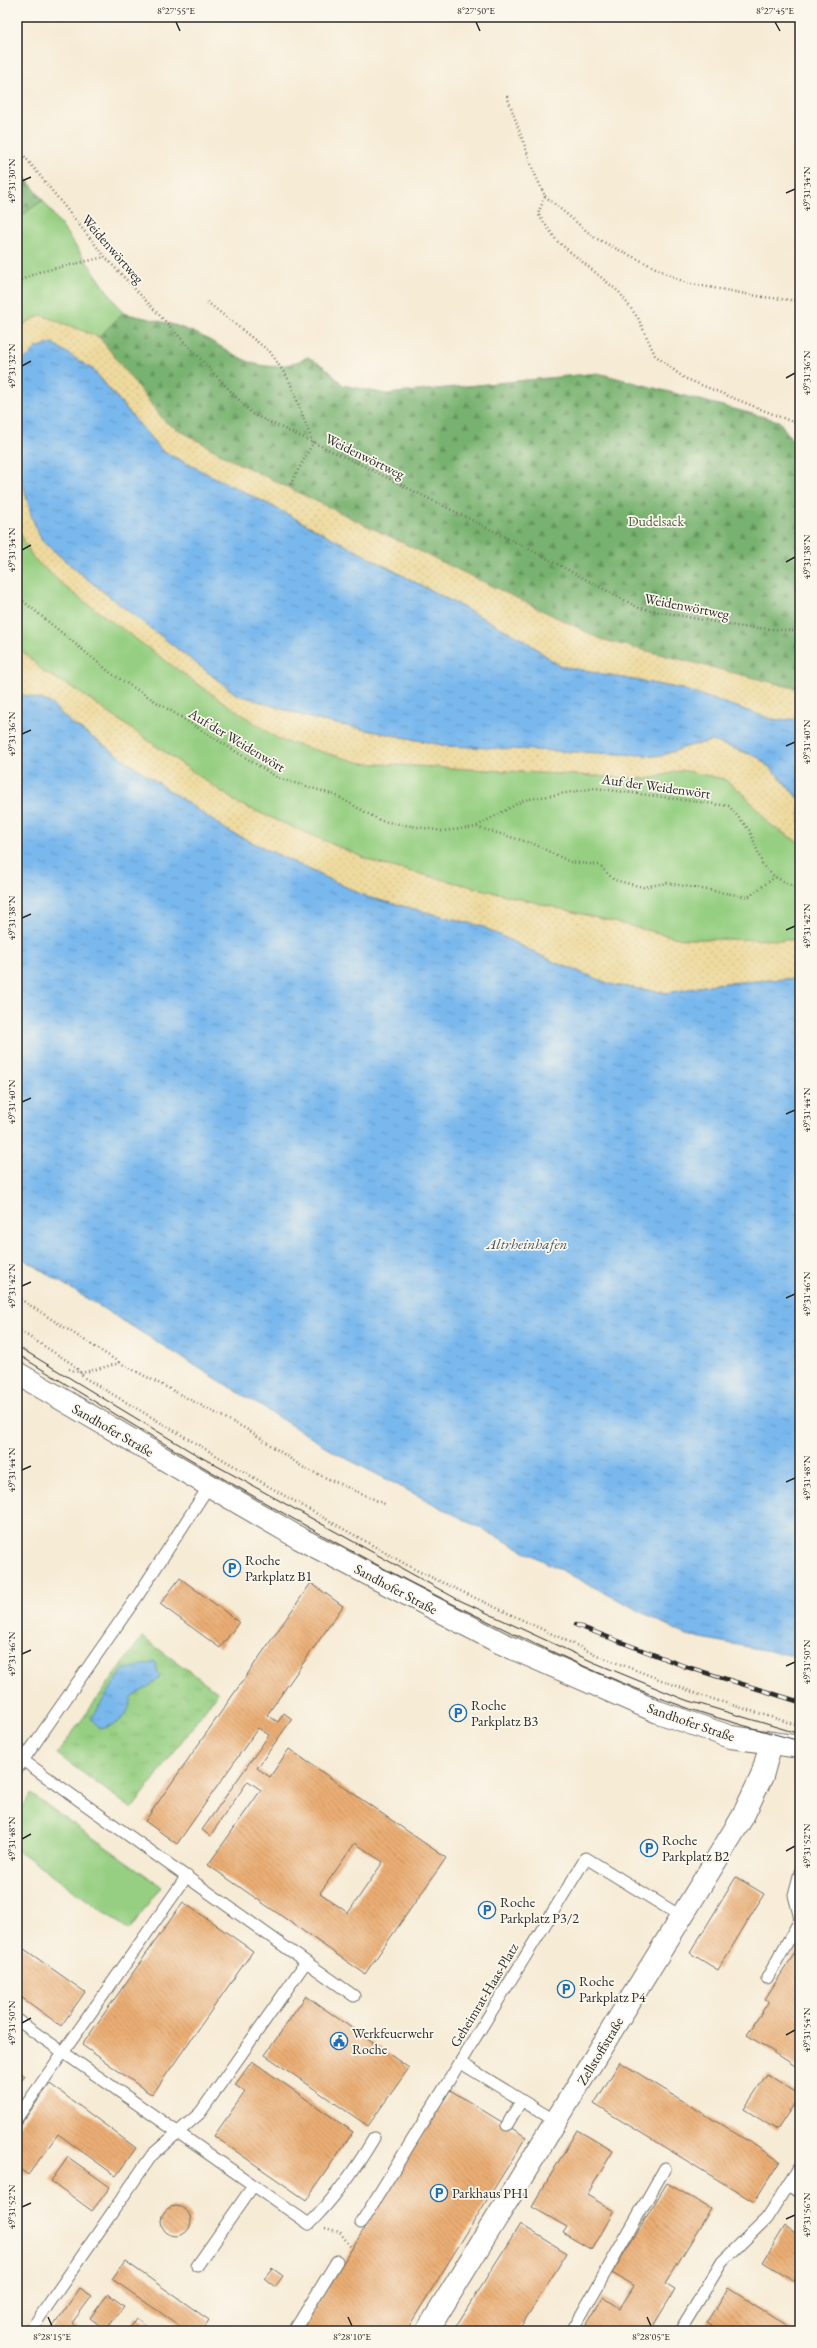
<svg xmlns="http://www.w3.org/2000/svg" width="817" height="2348" viewBox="0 0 817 2348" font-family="'EB Garamond',serif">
	<defs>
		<pattern id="forest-firs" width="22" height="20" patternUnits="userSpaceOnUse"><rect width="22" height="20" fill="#78b270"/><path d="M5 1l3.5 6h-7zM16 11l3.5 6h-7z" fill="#63915c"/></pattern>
		<pattern id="sand-dots" width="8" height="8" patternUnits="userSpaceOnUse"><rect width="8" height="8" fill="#eeda9e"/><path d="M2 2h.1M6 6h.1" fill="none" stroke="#cb8" stroke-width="1.8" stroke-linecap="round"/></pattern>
		<pattern id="park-tufts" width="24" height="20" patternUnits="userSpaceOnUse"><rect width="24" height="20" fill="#96cf82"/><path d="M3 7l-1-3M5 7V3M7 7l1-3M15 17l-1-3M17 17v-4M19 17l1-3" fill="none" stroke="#81b270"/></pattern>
		<pattern id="water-ripples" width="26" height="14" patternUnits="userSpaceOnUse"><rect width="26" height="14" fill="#79b8ed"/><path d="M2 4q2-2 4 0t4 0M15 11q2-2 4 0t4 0" fill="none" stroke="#6396c0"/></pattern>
		<pattern id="building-back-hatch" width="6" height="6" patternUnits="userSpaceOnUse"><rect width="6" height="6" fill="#ebae74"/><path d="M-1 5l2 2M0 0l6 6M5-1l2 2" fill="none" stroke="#bf8e5f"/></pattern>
	</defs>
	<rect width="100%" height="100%" fill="#fbf7ec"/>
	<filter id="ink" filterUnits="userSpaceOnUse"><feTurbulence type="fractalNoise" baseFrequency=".025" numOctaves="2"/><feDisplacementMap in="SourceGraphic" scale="8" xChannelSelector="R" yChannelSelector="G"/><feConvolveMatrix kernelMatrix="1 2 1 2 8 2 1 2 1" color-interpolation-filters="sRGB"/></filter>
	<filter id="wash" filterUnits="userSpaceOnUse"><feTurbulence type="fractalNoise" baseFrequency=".012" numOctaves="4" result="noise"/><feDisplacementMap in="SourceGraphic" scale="16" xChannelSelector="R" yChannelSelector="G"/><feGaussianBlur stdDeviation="0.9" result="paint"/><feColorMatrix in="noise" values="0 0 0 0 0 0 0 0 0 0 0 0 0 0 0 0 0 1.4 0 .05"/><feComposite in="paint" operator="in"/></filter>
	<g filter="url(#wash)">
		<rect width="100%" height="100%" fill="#f6ebd5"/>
		<!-- grass -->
		<path fill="#96cf82" stroke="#607d56" d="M43,200l80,113 -24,24 -58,-22 -24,13v-109z
			M17,527l16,31 329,205 287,16 33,-9 42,9 18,13 29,33 29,18v97l-118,-1 -306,-76 -137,-59 -166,-116 -29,-16 -27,-26z
			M31,1794l130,92 -32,44 -112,-80v-36z"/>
		<!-- forest -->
		<path fill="url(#forest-firs)" stroke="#526e4e" d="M17,167l26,33 -26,19z
			M123,313c20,5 42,8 62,16 48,17 68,55 123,28l18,11 17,17 43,9 212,-21 181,48 21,30v236l-7,1 -190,-48 -370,-179 -68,-39 -66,-85z"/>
		<!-- sand -->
		<path fill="url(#sand-dots)" stroke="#8c8264" d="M41,315l58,22 66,85 68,39 370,179 190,48 7,-1v32l-25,1 -93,-31 -122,-23 -36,-26 -254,-135 -108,-54 -69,-82 -74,-4 -2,39v-76z
			M17,461l15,57 10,23 50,42 144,111 81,26 130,26h242l23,-5 46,16 21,19 21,25v42l-29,-18 -29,-33 -18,-13 -42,-9 -33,9 -287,-16 -82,-23 -77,-52 -134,-98 -36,-32 -16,-31z
			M17,646l27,26 29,16 166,116 137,59 306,76 118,1v38l-85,6 -47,9 -55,-8 -59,-23 -73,-36 -114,-29 -139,-66 -158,-109 -21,-20 -32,-9z"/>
		<!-- park -->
		<path fill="url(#park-tufts)" stroke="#607d56" d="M142,1637l76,55 -86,117 -75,-55z"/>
		<!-- water -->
		<path fill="url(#water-ripples)" stroke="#52728c" d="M52,343l40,26 70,82 108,54 254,135 36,26 122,23 93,31 25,-1v82l-21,-25 -21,-19 -27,-10 -19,-6 -23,5 -28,10 -214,-10 -130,-26 -81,-26 -144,-111 -50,-42 -10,-23 -15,-57 2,-96 17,-17z
			M17,693l32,9 21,20 158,109 139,66 114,29 73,36 59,23 55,8 47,-9 85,-6v679l-114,-22 -350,-182 -319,-198z
			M155,1662l5,16 -28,20c-5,20 -11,25 -31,31l-10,-10 32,-49z"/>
		<g id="blocks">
			<!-- building -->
			<path fill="url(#building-back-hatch)" fill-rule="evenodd" d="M180,1578l59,44 -19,26 -60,-44z
				M311,1583l32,23 -76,109 11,7 6,-9 8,6 -35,49 13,9 19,-28 157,109 -81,116 -157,-109 53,-75 -13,-9 -38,55 -8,-6 67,-95 -11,-7 -81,116 -32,-23zM355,1843l28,19 -35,51 -28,-20z
				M736,1877l28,17 -46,76 -28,-17z
				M183,1902l70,49 -101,144 -70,-50z
				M17,1944l68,48 -24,34 -44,-32z
				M800,1945v124l-53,-34 22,-34 -4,-2z
				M306,1996l103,72 -41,58 -103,-71z
				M252,2061l101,71 -47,68 -92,-64 31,-44 -10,-7z
				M620,2062l160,99 -26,41 -160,-98z
				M17,2070l8,6 -8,10z
				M767,2074l33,21 -23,35 -33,-21z
				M50,2084l86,64 -20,28 -58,-42 -30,41 -11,-8v-38z
				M450,2090l76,47 -120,194h-105z
				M577,2130l36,21 -26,44 27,16 -22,39 -29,-17 4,-6 -35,-20z
				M68,2157l42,30 -18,24 -41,-30z
				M17,2181l4,14 -4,9z
				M667,2183l44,26 -46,75 10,6 -25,41h-67l20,-34 17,11 14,-22 -22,-13z
				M161 2221a15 15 0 1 1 30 0a15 15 0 1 1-30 0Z
				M520,2224l47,29 -49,78h-65z
				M785,2226l15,10v49l-37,-23z
				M125,2261l84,59 -7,11h-15l-75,-52z
				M272,2268l11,8 -8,11 -11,-9z
				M80,2288l12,8 -20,27 11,8h-33z
				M728,2288l68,43h-76l-14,-8z
				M108,2294l16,12 -18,24 -16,-12z
				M136,2318l18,13h-27z"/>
		</g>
	</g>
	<g filter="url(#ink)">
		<use href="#blocks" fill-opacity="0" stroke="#726e66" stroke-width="1"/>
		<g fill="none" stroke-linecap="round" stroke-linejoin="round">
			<defs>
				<path id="lane" d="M17,1756l337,240
					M17,1769l120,-172 72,-111
					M800,1872l-6,23 6,24
					M767,1978l33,-58
					M17,2020l292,204c26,-26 46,-54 65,-86
					M461,2063l96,59
					M17,2118l170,-242
					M507,2125l14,-24
					M788,2185l12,8
					M361,2223l225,-365 96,59
					M197,2266l56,-80
					M30,2331l122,-176 48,-42 106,-151
					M294,2331l43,-70
					M572,2331l93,-163
					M680,2331l42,-69 44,-43 34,-53"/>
				<path id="street" d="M427,2331l315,-513 20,-42 9,-33"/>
				<path id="secondary" d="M17,1373l282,165 202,105 157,69 73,25 69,10"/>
			</defs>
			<!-- lane casing -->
			<use href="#lane" stroke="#726e66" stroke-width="13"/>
			<!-- street casing -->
			<use href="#street" stroke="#726e66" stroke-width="24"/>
			<!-- secondary casing -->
			<use href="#secondary" stroke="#726e66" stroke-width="24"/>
			<!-- path -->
			<path stroke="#726e66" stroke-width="2.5" stroke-dasharray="1 3" stroke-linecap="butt" d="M507,96l27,76 11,24 -7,18 19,27 62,51 19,26 17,37 29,23 116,47
				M17,147l88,110 147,157 112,52 167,84 108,58 103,19 58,4
				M545,196l50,42 91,45 77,14 37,4
				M17,282l22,-10 66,-15
				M207,302l63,50 19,28 24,63 -24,44
				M17,596l95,78 166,104 57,17 46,26 61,10 35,-4 57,17 36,18 29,3 15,15 29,7 24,-4 81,14 27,-20
				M477,826l47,-26 71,-12 134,18 21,25 13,35 12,11 25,13
				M17,1297l103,66
				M17,1329l57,36 11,13 195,115 136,77 183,86 104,40 94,29
				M69,1369l12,4 39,-10 130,68 54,37 83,37
				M325,2228l15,4 12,17"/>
			<!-- lane -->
			<use href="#lane" stroke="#fff" stroke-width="11"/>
			<!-- street -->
			<use href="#street" stroke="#fff" stroke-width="22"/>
			<!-- secondary -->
			<use href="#secondary" stroke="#fff" stroke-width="22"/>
			<!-- tram -->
			<path stroke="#2b2b2b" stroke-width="1" d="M17,1346l173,105 267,148 136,63 90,37 117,35
				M17,1354c159,98 319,195 487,275 61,29 123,58 186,80 36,12 73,22 110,32"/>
			<defs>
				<path id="rail" d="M576,1625l108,41 116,36"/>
			</defs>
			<!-- rail casing -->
			<use href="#rail" stroke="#2b2b2b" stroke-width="4.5"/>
			<!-- rail -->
			<use href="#rail" stroke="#fbf7ec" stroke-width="3" stroke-dasharray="9" stroke-linecap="butt"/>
		</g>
	</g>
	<!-- ticks -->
	<path fill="none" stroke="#2b2b2b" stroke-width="1.5" d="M176,22l4,9M476,22l4,9M775,22l5,9M22,181l9,-4M786,193l9,-4M22,366l9,-5M786,378l9,-5M22,550l9,-5M786,562l9,-5M22,734l9,-4M786,746l9,-4M22,918l9,-4M786,930l9,-4M22,1102l9,-4M786,1114l9,-4M22,1286l9,-4M786,1298l9,-4M22,1470l9,-4M786,1482l9,-4M22,1654l9,-4M786,1666l9,-4M22,1839l9,-5M786,1851l9,-5M22,2023l9,-5M786,2035l9,-5M22,2207l9,-4M786,2219l9,-4M48,2317l4,9M348,2317l4,9M647,2317l4,9"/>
	<!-- icons -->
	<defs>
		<symbol id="parking-ring" viewBox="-11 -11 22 22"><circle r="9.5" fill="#fbf7ec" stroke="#1f6fb2" stroke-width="1.5"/><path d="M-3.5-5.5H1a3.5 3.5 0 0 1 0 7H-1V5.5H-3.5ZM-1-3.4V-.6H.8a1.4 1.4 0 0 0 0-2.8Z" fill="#1f6fb2"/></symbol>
		<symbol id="civic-ring" viewBox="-11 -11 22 22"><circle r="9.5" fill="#fbf7ec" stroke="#1f6fb2" stroke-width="1.5"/><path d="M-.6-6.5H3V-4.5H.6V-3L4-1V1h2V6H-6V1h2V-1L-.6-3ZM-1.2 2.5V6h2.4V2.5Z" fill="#1f6fb2"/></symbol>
	</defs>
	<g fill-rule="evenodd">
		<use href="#parking-ring" x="222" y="1558" width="20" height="20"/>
		<use href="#parking-ring" x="448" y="1703" width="20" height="20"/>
		<use href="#parking-ring" x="639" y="1838" width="20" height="20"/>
		<use href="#parking-ring" x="477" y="1900" width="20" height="20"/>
		<use href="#parking-ring" x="556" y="1979" width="20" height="20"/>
		<use href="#civic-ring" x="329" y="2031" width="20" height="20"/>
		<use href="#parking-ring" x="429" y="2183" width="20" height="20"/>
	</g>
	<g text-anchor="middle" stroke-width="3.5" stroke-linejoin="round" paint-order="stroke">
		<!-- street labels -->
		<g font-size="14" fill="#2b2b2b" stroke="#fbf7ec">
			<text transform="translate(113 249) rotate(49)" y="5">Weidenwörtweg</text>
			<text transform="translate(365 456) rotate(26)" y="5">Weidenwörtweg</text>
			<text transform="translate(687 606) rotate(11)" y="5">Weidenwörtweg</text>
			<text transform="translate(237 740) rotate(31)" y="5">Auf der Weidenwört</text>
			<text transform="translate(656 786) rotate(8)" y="5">Auf der Weidenwört</text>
			<text transform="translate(113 1430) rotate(30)" y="5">Sandhofer Straße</text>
			<text transform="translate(396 1589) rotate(28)" y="5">Sandhofer Straße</text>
			<text transform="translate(691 1722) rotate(19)" y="5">Sandhofer Straße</text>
			<text transform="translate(484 1995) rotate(-59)" y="5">Geheimrat-Haas-Platz</text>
			<text transform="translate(600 2051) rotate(-59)" y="5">Zellstoffstraße</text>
		</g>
		<!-- park labels -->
		<g font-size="14" fill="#4b5c45" stroke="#fbf7ec">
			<text x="656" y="526">Dudelsack</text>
		</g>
		<!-- poi labels -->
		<g font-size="14" fill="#2b2b2b" stroke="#fbf7ec" text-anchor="start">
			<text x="245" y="1565">Roche<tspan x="245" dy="16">Parkplatz B1</tspan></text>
			<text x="471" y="1710">Roche<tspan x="471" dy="16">Parkplatz B3</tspan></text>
			<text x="662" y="1845">Roche<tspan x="662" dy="16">Parkplatz B2</tspan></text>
			<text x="500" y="1907">Roche<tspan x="500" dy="16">Parkplatz P3/2</tspan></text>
			<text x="579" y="1986">Roche<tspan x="579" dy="16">Parkplatz P4</tspan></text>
			<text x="352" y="2038">Werkfeuerwehr<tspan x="352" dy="16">Roche</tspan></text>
			<text x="452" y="2198">Parkhaus PH1</text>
		</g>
		<!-- water labels -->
		<g font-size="15" font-style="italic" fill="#425565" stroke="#fbf7ec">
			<text x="527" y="1249">Altrheinhafen</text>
		</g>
	</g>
	<!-- margin -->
	<rect width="817" height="2348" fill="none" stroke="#fbf7ec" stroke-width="44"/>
	<rect x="22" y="22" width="773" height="2304" fill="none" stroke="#2b2b2b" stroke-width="1.5"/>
	<g font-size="10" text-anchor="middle" fill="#2b2b2b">
		<text x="176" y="14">8°27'55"E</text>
		<text x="476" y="14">8°27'50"E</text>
		<text x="775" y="14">8°27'45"E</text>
		<text transform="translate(11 181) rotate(-90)" y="4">49°31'30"N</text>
		<text transform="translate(806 189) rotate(-90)" y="4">49°31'34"N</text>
		<text transform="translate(11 366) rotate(-90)" y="4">49°31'32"N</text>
		<text transform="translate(806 373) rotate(-90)" y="4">49°31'36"N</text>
		<text transform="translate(11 550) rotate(-90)" y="4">49°31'34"N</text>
		<text transform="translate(806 557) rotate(-90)" y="4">49°31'38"N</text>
		<text transform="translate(11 734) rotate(-90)" y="4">49°31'36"N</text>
		<text transform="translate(806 742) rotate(-90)" y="4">49°31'40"N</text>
		<text transform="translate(11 918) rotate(-90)" y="4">49°31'38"N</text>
		<text transform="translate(806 926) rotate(-90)" y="4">49°31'42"N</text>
		<text transform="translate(11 1102) rotate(-90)" y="4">49°31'40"N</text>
		<text transform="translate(806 1110) rotate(-90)" y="4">49°31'44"N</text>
		<text transform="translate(11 1286) rotate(-90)" y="4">49°31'42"N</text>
		<text transform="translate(806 1294) rotate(-90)" y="4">49°31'46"N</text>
		<text transform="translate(11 1470) rotate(-90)" y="4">49°31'44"N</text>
		<text transform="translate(806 1478) rotate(-90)" y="4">49°31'48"N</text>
		<text transform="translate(11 1654) rotate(-90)" y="4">49°31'46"N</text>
		<text transform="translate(806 1662) rotate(-90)" y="4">49°31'50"N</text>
		<text transform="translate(11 1839) rotate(-90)" y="4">49°31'48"N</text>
		<text transform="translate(806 1846) rotate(-90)" y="4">49°31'52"N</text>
		<text transform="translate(11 2023) rotate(-90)" y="4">49°31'50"N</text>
		<text transform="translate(806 2030) rotate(-90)" y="4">49°31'54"N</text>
		<text transform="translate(11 2207) rotate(-90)" y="4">49°31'52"N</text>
		<text transform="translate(806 2215) rotate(-90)" y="4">49°31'56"N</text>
		<text x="52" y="2340">8°28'15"E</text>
		<text x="352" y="2340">8°28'10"E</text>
		<text x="651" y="2340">8°28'05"E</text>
	</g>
</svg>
